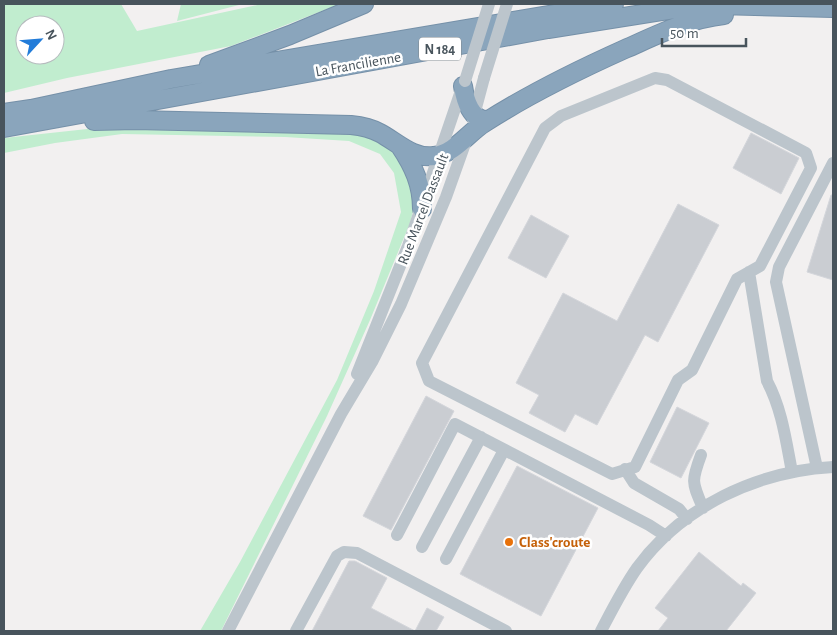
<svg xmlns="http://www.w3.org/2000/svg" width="837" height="635" viewBox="0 0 837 635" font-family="'Alegreya Sans',sans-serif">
	<rect width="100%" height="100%" fill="#f2f0f0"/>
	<!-- green -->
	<path fill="#c1edcf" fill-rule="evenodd" d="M4,4h117l16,27 125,-27h78l-109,42 -164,32 -63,15zM25,25h30v30h-30z
		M181,4h57l1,1 -62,16z
		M115,126l257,8 31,24 12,46 -5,19 -40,97 -43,96 -106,215h-21l40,-69 97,-182 37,-89 27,-79 -7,-39 -14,-19 -31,-13 -64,-4 -163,-3 -67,9 -51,10v-15z"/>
	<!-- building -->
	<path fill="#cacdd2" stroke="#d4d6db" d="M751,133l48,25 -18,36 -48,-26z
		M831,195h2v85l-26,-8z
		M678,204l41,21 -61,117 -13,-7 -48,90 -22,-11 -10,18 -36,-19 10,-18 -23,-12 47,-90 54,28z
		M531,215l38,21 -23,42 -38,-20z
		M426,396l28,15 -63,119 -28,-14z
		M677,407l32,16 -28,55 -31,-16z
		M517,466l81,42 -57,108 -81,-42z
		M699,552l42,34 2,-3 13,10 -30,38h-68l10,-13 -13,-10z
		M349,561h6l32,17 -16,30 44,23 12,-23 17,9 -8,14h-124z"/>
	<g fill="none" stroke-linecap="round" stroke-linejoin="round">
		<defs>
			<path id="highway" d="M209,65l81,-30 74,-31
				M463,86c2,14 8,35 25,34
				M4,113l27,-4 140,-30 443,-75
				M94,121l41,-1 216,5c10,1 20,3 29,8 17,9 33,26 54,23 20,-2 34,-23 50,-33 45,-29 92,-52 141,-74 32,-14 63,-30 99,-34
				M4,128l544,-99 126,-20 44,-4 115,3
				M400,146c14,21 22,39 22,63"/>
		</defs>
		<!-- highway casing -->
		<use href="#highway" stroke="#7590a8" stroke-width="20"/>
		<!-- minor -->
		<path stroke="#bcc5cc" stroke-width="12" d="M655,78l12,2 139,73 5,15 -51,98 -23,13 -45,91 -14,10 -43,87 -23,7 -183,-93 -7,-18 123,-235 16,-12z
			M473,119l11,-41
			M749,272l18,109c15,28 19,60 25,91
			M357,374l51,-128 55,-161
			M701,455c-10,27 -9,27 2,53
			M817,468l-41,-186 3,-15 54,-104
			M625,469l9,14 45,26 8,10
			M397,535l58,-111 194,101 17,11
			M422,547l59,-110
			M446,559l58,-109
			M228,631l113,-217 31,-52 29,-58 45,-107 21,-59
			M296,631l41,-75 7,-4 13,1 149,78
			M601,631c11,-21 22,-43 36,-63 45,-62 121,-97 196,-101"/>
		<!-- highway -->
		<use href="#highway" stroke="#8aa5bc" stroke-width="18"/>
		<!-- minor-bridge -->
		<path stroke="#bcc5cc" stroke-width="12" d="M484,78l23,-74
			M465,81l24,-77"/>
	</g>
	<!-- markers -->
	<circle fill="#e8710a" stroke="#fff" stroke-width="2" cx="509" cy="542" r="5"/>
	<g text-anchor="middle" stroke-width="5" stroke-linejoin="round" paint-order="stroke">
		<!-- shield labels -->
		<rect fill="#fff" stroke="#7f878d" stroke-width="1" x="419" y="37.5" width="42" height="23" rx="4"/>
		<g font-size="14" font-weight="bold" fill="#48545c">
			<text x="440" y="54">N 184</text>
		</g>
		<!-- street labels -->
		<g font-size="15" fill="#48545c" stroke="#fff">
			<text transform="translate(358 64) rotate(-10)" y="5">La Francilienne</text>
			<text transform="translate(423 209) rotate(-69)" y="5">Rue Marcel Dassault</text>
		</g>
		<!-- food labels -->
		<g font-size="15" font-weight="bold" fill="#c56008" stroke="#fff" text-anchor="start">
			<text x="519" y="547">Class'croute</text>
		</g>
	</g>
	<!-- border -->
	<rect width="837" height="635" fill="none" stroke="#48545c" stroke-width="10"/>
	<!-- north arrow -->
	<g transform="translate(40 40) rotate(64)"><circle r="24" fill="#ffffff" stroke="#b6bbbe"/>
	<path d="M0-4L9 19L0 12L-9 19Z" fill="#227cd9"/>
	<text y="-8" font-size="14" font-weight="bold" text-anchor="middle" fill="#48545c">N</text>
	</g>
	<!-- scale -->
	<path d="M662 38v8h84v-8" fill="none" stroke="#48545c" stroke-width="2.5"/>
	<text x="670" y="38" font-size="15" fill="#48545c" stroke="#ffffff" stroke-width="4" paint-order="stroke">50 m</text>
</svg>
